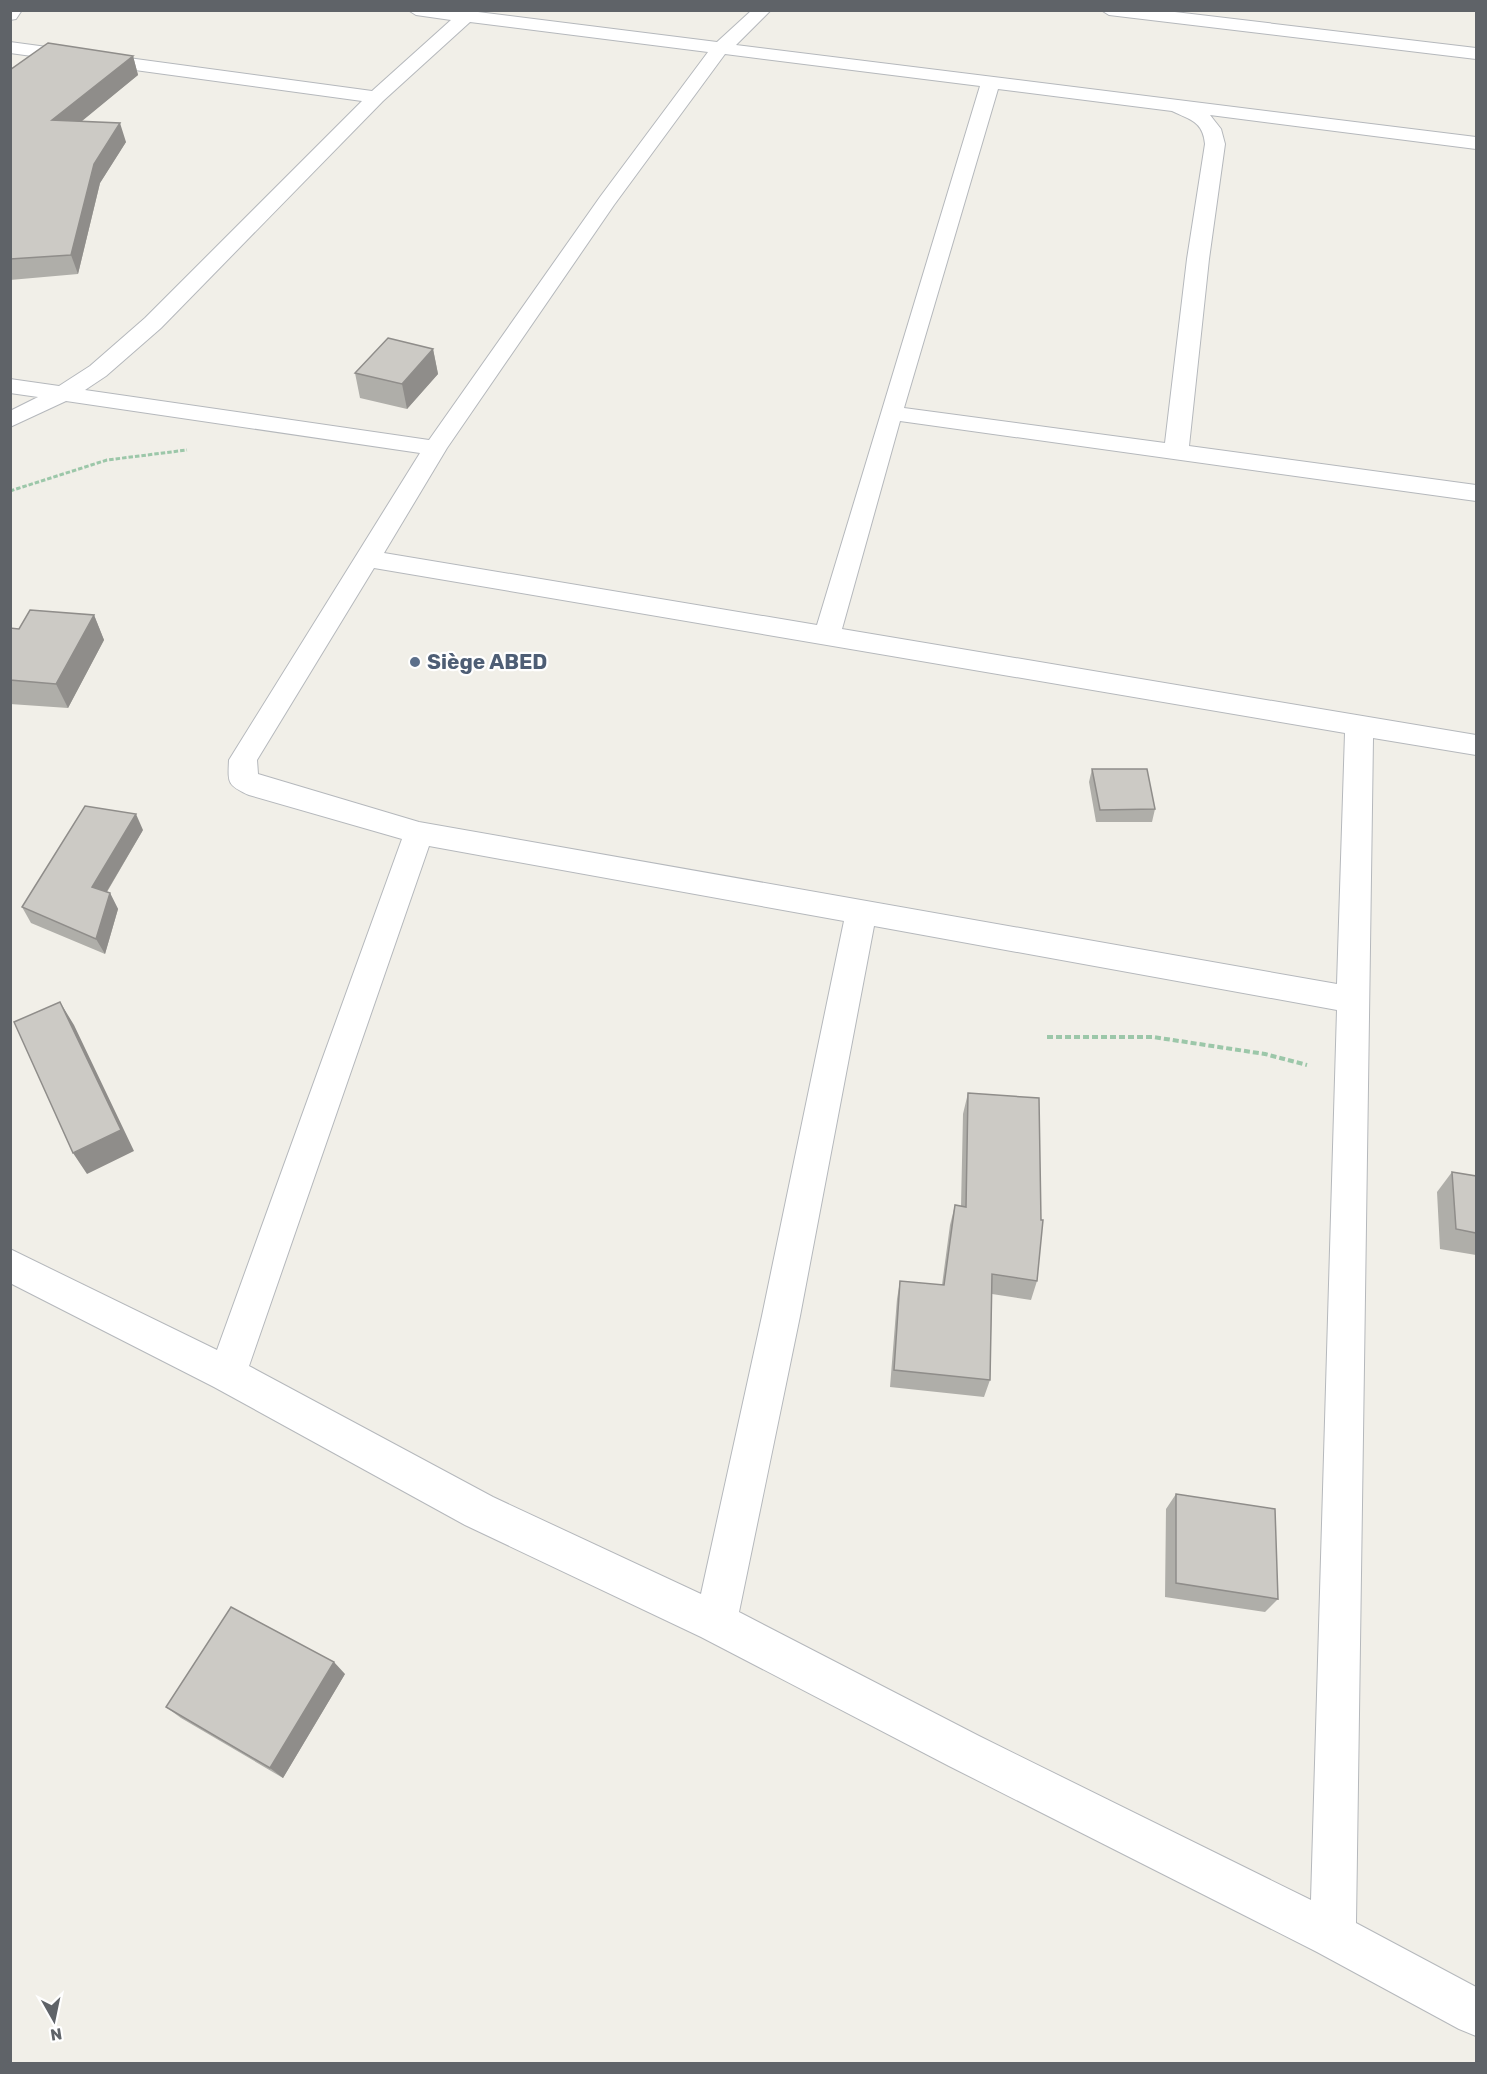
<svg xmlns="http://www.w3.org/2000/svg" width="1487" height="2074" viewBox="0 0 1487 2074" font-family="Rubik,sans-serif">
	<rect width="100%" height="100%" fill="#f1efe8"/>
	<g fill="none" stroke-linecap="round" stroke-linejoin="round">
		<defs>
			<path id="minor" d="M10,10h12l-6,9 -6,1z
				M408,10h54l255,32 35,-32h19l-35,35 740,92v12l-266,-34 11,14 4,15 -16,115 -20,187 287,39v16l-576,-80 -58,208 634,106v20l-103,-17 -17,1185 120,64v49l-17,-7 -142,-77 -368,-186 -248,-129 -236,-112 -251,-138 -204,-104v-34l207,101 185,-511 -153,-44c-22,-10 -21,-12 -20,-35l191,-307 -354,-52 -56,26v-16l28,-14 -28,-4v-14l49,7 31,-20 55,-48 217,-217 -352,-48v-11l362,49 79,-71 -35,-5zM470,22l238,30 -108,145 -171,243 -344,-50 21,-14 55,-48 222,-227zM725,54l255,32 -163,539 -433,-72 63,-105 167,-243zM998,89l174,22c18,9 31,10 33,33l-18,115 -22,184 -261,-35zM374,568l971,165 -8,251 -918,-162 -161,-48 -1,-14zM429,846l415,75 -82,395 -61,278 -208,-97 -244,-131zM874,926l463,84 -26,890 -332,-164 -240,-124 61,-296z
				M1101,10h57l318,38v11l-367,-44z"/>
		</defs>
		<!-- minor casing -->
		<use href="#minor" stroke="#b5b8bc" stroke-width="2"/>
		<!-- path-far1 -->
		<path stroke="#9cc7a9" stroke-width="3" stroke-dasharray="4.5 2" stroke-linecap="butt" d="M10,491l97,-31 80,-10"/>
		<!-- path -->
		<path stroke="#9cc7a9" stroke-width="4" stroke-dasharray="6 3" stroke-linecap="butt" d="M1047,1037h106l112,17 42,11"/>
		<!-- minor -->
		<use href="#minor" fill="#fff" fill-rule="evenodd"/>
	</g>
	<!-- wall -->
	<path fill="#afaea9" d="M133,56l5,19 -57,46 45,21 -26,41 -22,91 -68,6v-210z
		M433,349l5,25 -31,35 -47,-11 -5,-25z
		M94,615l10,25 -36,68 -58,-4v-76l9,1z
		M1092,769l63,40 -3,13h-56l-7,-40z
		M143,830l-36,62 3,1 8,16 -13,45 -74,-31 -9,-16z
		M968,1093l69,188 -6,19 -39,-6 -2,86 -6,17 -94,-10 7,-88 3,-18 42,4 8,-60 5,-20 6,2 2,-93z
		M1452,1172l24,4v79l-36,-6 -3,-57z
		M1176,1494l102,105 -13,13 -100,-15 1,-88z
		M345,1674l-62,104 -102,-60 -15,-11z"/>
	<!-- shaded-wall -->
	<path fill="#8f8d8a" d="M133,56l5,19 -79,65 -7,-20z
		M120,123l6,19 -26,41 -22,91 -7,-19 23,-91z
		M433,349l5,25 -31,35 -5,-25z
		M94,615l10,25 -36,68 -12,-24z
		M136,814l7,16 -43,73 -8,-16z
		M110,893l8,16 -13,45 -9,-15z
		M60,1002l14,23 60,126 -47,23 -14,-21z
		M334,1662l11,12 -62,104 -13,-10z"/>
	<!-- building -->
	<path fill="#cccac5" stroke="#8f8d8a" stroke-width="1.5" d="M48,43l85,13 -81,64 68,3 -26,41 -23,91 -61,4v-189z
		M388,338l45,11 -31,35 -47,-11z
		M30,610l64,5 -38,69 -46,-4v-52l9,1z
		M1092,769h55l8,40 -55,1z
		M85,806l51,8 -44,73 18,6 -14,46 -74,-32z
		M60,1002l61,128 -48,23 -59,-131z
		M968,1093l71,5 2,122h2l-6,61 -45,-7 -2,106 -96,-10 6,-89 44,4 11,-80 11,2z
		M1452,1172l24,4v57l-20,-4z
		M1176,1494l99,15 3,90 -102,-16z
		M231,1607l103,55 -64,106 -104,-61z"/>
	<!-- markers -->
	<circle fill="#5c6f8a" stroke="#fff" stroke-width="2" cx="415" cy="662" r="6"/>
	<g text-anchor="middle" stroke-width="4.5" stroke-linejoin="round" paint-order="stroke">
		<!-- service labels -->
		<g font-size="21" font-weight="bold" fill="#4e5e75" stroke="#fff" text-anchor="start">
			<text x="427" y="669">Siège ABED</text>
		</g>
	</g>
	<!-- border -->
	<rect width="1487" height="2074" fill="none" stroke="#5f6368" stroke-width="24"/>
	<!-- north arrow -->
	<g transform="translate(54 2020) rotate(171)" stroke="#ffffff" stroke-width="4.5" paint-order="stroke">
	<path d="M0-4.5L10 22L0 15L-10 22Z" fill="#5f6368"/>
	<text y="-9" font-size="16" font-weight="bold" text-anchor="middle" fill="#5f6368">N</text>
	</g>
</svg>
